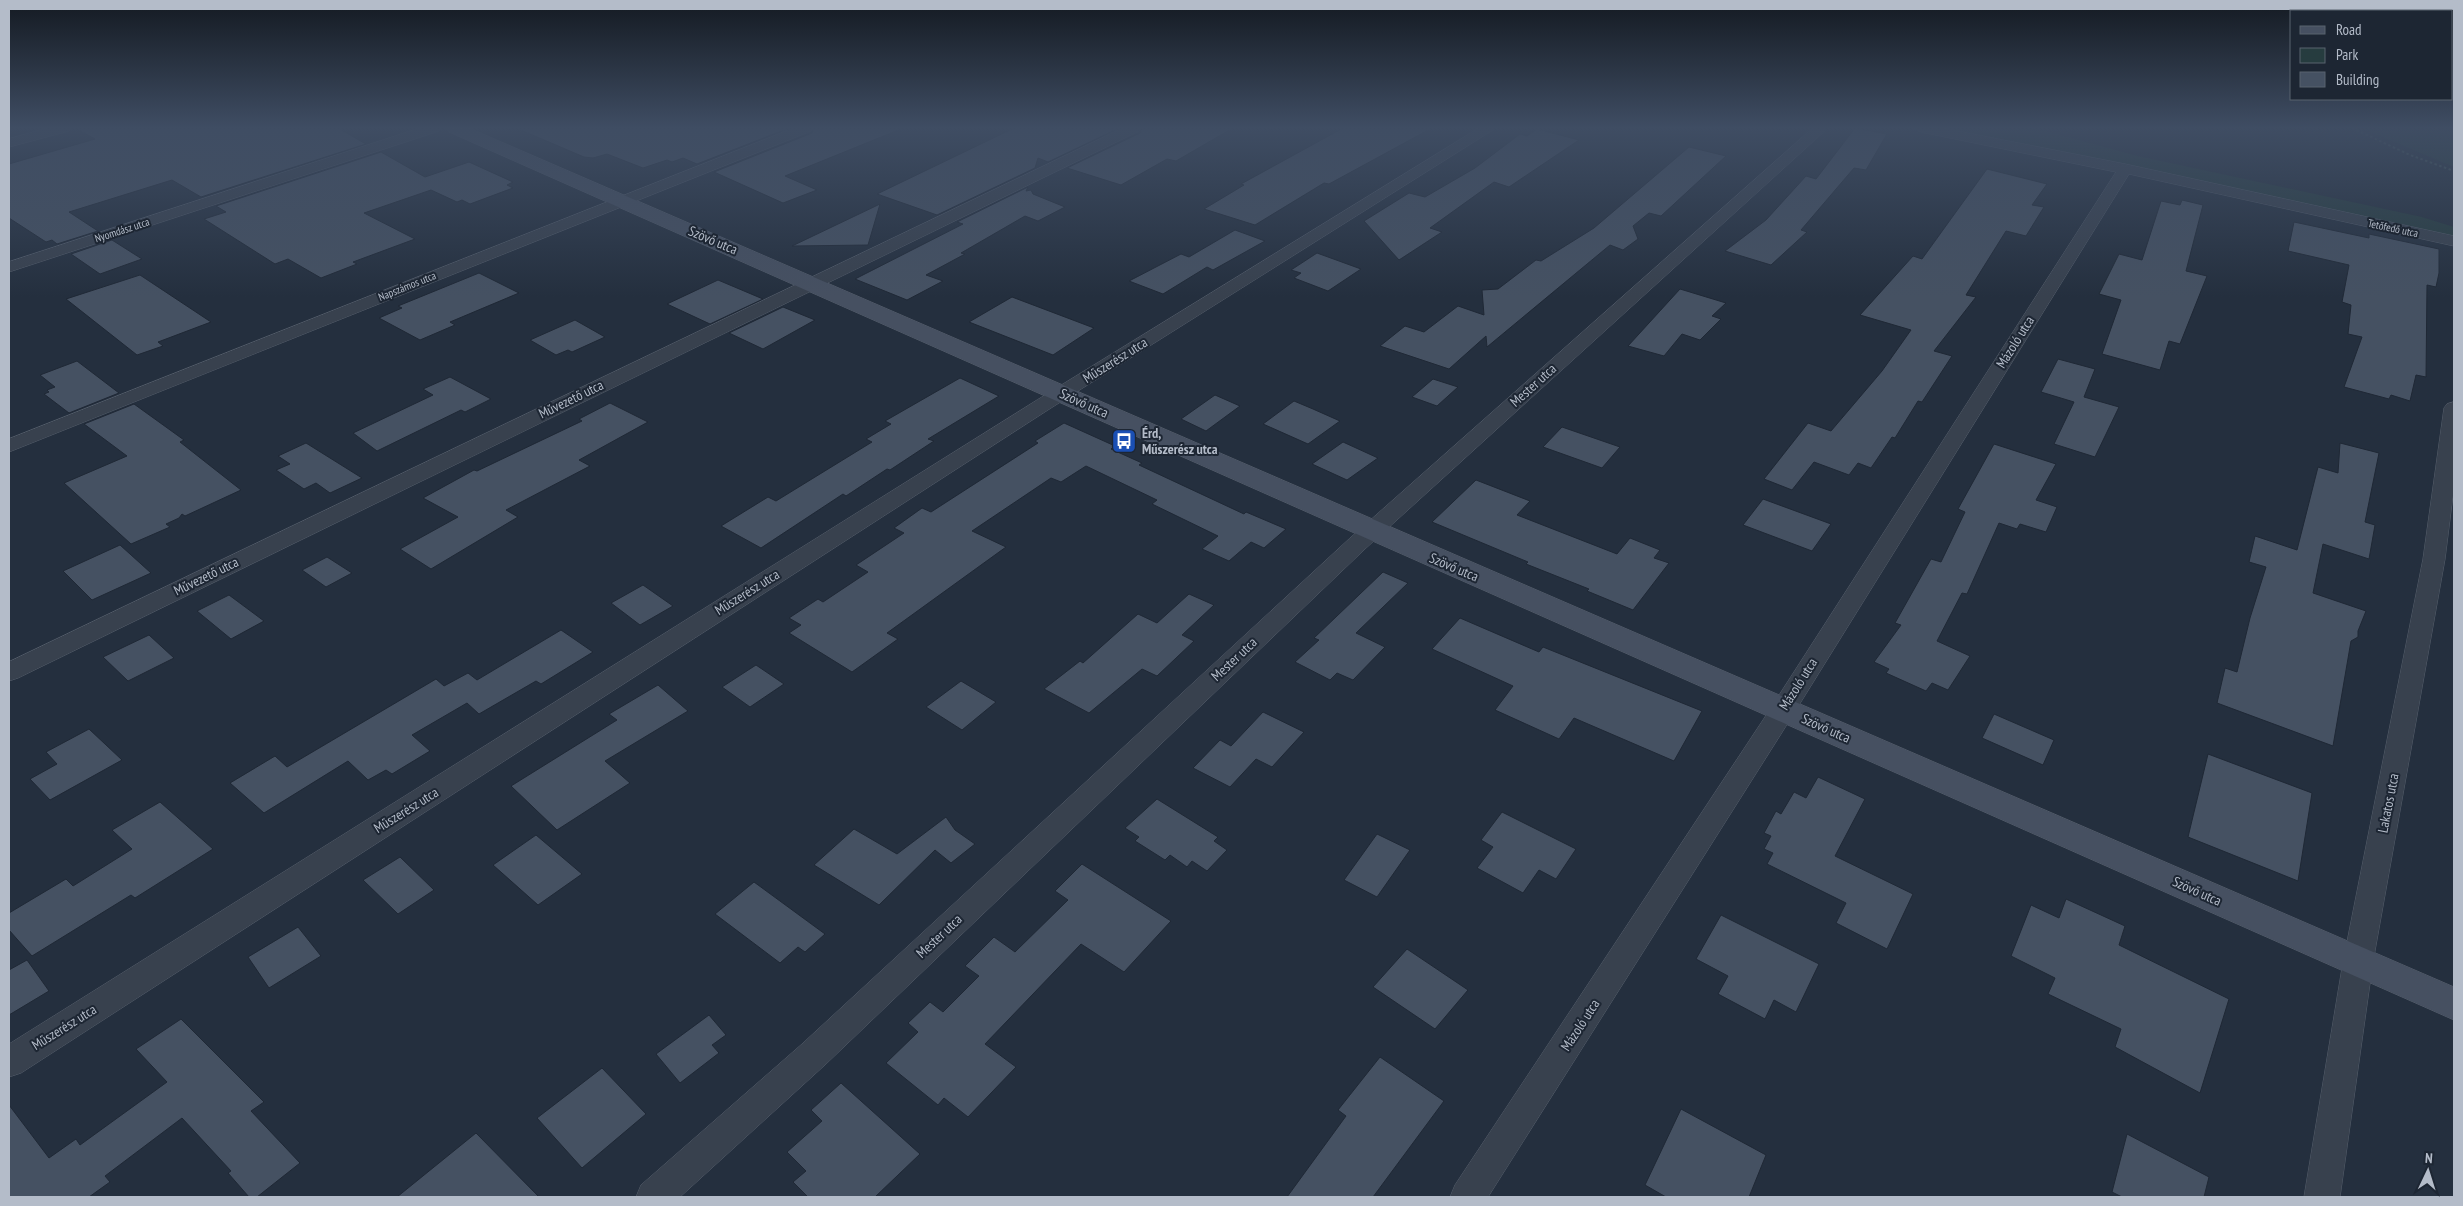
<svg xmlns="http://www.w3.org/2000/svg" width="2463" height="1206" viewBox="0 0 2463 1206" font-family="'PT Sans Narrow',sans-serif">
	<rect width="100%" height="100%" fill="#242f3e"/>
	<!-- green -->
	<path fill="#263c3f" d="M1921,128h113l104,28 284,61 32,10v14l-329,-72z
		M2361,128h93v39z"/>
	<!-- building -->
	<path fill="#455162" stroke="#1f2835" d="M75,128h263l28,16 -165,53 -29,-17 -103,32 29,19 -41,13 -5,-4 -6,2 -37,-24v-54l86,-25z
		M516,128h273l-92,36 -14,-6 -11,4 -5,-2 -24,8 -36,-14 -14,4 -9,-1z
		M815,128l86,1 -116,47 32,14 -34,13 -69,-31 98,-39z
		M1014,128h105l-71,34 -10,-4 -3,10 -98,47 -60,-21z
		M1143,128h90l-57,33 -9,-2 -46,26 -54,-17 73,-35z
		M1343,128h89l-103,56 -5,-1 -69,42 -51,-16 40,-24 -3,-1z
		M1855,128l32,6 -21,36 -12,-2 -53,62 6,2 -36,33 -46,-14 41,-31 40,-44 10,3z
		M1537,129l42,11 -70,47 -15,-5 -64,46 12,4 -43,28 -35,-39 45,-28 16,4 50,-29 45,-34 7,2z
		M1689,147l37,9 -65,60 -12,-3 -16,13 5,13 -15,11 -13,-5 -123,102 -1,-11 -37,33 -69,-23 25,-20 19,6 34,-26 26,9 -2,-25 16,-1 38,-29 5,1 53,-33z
		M381,152l44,25 44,-15 44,20 -6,3 6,3 -43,16 -8,-4 -5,2 -26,-12 -67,23 51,26 -62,23 4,2 -36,14 -33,-19 -13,5 -71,-45 22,-7 -10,-6z
		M1987,169l60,15 -15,21 12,2 -18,29 -20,-5 -40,64 10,2 -42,54 18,5 -30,46 -4,-1 -23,37 -3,-1 -21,31 -13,-5 -9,12 -35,-13 -22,28 -28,-11 44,-56 23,8 51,-60 29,-41 -51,-15 53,-59 9,3z
		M1028,187l-2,4 5,-1 2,4 32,13 -27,14 -13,-5 -64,37 4,1 -39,21 17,6 -36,19 -52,-21 108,-55 -6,-2z
		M2182,200l21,5 -17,66 21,5 -27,68 -11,-3 -9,29 -58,-16 19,-54 -22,-6 20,-40 23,6 19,-59 19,4z
		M880,204l-12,41 -76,1z
		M2294,222l75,16v-4l70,15v24l-3,14 -9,-2 -1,92 -10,-2 -6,26 -19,-6 -2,4 -45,-12 18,-50 -14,-3 3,-29 -9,-3 7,-37 -61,-14z
		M1235,230l30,11 -52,29 -6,-3 -44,27 -34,-13 52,-27 8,3z
		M112,240l30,19 -42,15 -29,-20z
		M1317,253l44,16 -33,22 -34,-13 7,-5 -10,-3z
		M479,273l40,20 -69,29 5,3 -35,15 -41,-22 23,-10 -4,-2z
		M140,275l71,47 -53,20 5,4 -26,9 -71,-56z
		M718,280l45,19 -53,25 -43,-20z
		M1680,289l46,14 -14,13 9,3 -21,21 -18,-6 -18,22 -36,-10z
		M1012,297l82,31 -41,27 -84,-33z
		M783,307l32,13 -52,29 -34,-16z
		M575,320l30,17 -33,15 -4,-2 -12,5 -26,-15z
		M2058,359l37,10 -11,28 35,10 -24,50 -41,-13 20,-42 -33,-10z
		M77,361l42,32 -50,20 -25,-19 5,-2 -2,-2 8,-3 -15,-12z
		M450,377l41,22 -26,13 -4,-2 -84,41 -24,-18 80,-38 -10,-6z
		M960,378l39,18 -71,43 6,2 -44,29 -3,-1 -41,27 -3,-2 -82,54 -40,-22 47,-29 8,4 96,-59 -6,-3 25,-15 -6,-3z
		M1433,379l25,8 -21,19 -25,-9z
		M1215,395l25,11 -34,25 -25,-12z
		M1294,401l19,8 27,12 -32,23 -45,-20z
		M610,403l38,19 -69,38 11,6 -84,44 12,7 -87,52 -31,-20 58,-32 -35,-19 51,-28 3,1 105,-50 -3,-2z
		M134,404l50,36 -4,2 61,48 -56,26 -3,-2 -3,4 -13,6 4,3 -39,17 -67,-61 63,-27 -43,-32z
		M1064,423l51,23 -4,3 31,14 -3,2 105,49 2,-2 40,17 -22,19 -13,-6 -22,19 -27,-12 16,-13 -66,-32 5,-4 -71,-34 -25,16 -10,-4 -79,53 34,16 -119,86 11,6 -46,33 -63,-39 12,-8 -12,-7 29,-19 5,3 45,-30 -12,-7 48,-32 -10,-5 28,-20 9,4 107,-69 -3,-2z
		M1562,427l58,20 -18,21 -59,-21z
		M1343,442l35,16 -31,22 -35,-16z
		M306,443l56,35 -32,15 -14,-10 -12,6 -28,-19 14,-6 -12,-8z
		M2340,443l39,10 -14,69 10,3 -6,34 -46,-15 -10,49 53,18 -8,20v6l-7,4 -18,105 -116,-43 8,-35 12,4 13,-54 16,-51 -17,-5 6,-26 42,14 21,-83 20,6z
		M1994,444l62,20 -20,36 21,7 -11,25 -26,-8 -3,5 -18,-6 -32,71 -5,-1 -25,48 33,15 -22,34 -16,-7 -6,8 -40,-18 3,-4 -15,-7 27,-37 -6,-2 36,-64 10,3 24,-50 -7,-3z
		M1476,480l54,21 -13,14 100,39 13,-16 30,12 -6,8 15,5 -36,47 -46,-19 2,-2 -63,-25 2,-2 -96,-40z
		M1763,499l68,25 -19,27 -69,-26z
		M120,545l31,28 -59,27 -29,-29z
		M327,557l25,16 -26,14 -24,-17z
		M1383,572l25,11 -52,50 29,14 -32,33 -16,-7 -7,7 -35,-18 24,-22 -5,-2z
		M643,585l30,21 -33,19 -29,-22z
		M1189,594l25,11 -32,30 12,6 -37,35 -15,-7 -53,44 -45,-24 36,-28 3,2 55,-49 19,9z
		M229,595l35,26 -33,18 -34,-28z
		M1460,618l79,34 4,-5 159,64 -28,50 -100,-43 -15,21 -64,-29 18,-24 -81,-37z
		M561,630l32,22 -52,32 -5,-3 -57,33 -12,-11 -55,32 18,16 -38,23 -6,-4 -18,10 -20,-19 -84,52 -34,-30 45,-27 12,11 149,-88 8,7 24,-13 9,7z
		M149,635l25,23 -46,23 -25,-24z
		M756,665l28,19 -34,23 -28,-20z
		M961,681l35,21 -34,28 -36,-23z
		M658,685l30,26 -83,50 25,22 -73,47 -46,-44 106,-66 -8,-6z
		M1263,712l41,20 -32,35 -16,-8 -26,28 -37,-19 27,-28 11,6z
		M1994,714l60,26 -11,25 -61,-27z
		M89,729l33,31 -72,40 -20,-21 27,-15 -11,-12z
		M2208,754l104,39 -14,88 -110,-44z
		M1818,777l47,22 -30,57 78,38 -26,55 -51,-26 10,-20 -79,-39 6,-11 -9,-4 7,-13 -7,-3 12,-22 5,3 13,-22 12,6z
		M1157,799l61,38 -4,4 13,9 -20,21 -15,-10 -5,6 -17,-12 -5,5 -30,-19 4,-4 -14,-9z
		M160,802l53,47 -78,49 -4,-3 -99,61 -23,-26v-17l57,-34 7,7 59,-37 -20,-19z
		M1502,812l74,37 -20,30 -17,-9 -16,23 -46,-25 16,-21 -12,-7z
		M946,817l9,13 20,14 -24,19 -16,-13 -56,55 -65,-40 40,-36 43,25z
		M1377,834l33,16 -33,47 -33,-17z
		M536,835l46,39 -44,31 -45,-40z
		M400,857l34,33 -36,24 -35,-34z
		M1082,864l89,57 -47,51 -43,-28 -96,100 31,23 -48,50 -24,-19 -6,7 -52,-42 32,-31 -10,-9 22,-21 13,10 36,-36 -14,-10 29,-29 21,15 53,-52 -13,-9z
		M754,882l71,52 -20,18 -7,-5 -18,16 -65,-49z
		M2066,899l59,27 -6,19 110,54 -29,94 -85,-46 6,-18 -73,-35 7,-16 -44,-22 20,-51 28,13z
		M1721,915l98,49 -23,48 -22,-12 -9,19 -47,-25 10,-18 -32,-17z
		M298,927l23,29 -52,32 -21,-31z
		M1407,949l61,41 -33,39 -62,-42z
		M27,960l22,31 -40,24v-45z
		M709,1015l17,20 -14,10 7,8 -39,30 -24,-29z
		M181,1019l83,83 -13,9 49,52 -43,34h-8l-21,-24 3,-2 -49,-53 -77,58 5,6 -21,15h-80v-92l40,53 27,-19 4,6 87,-63 -31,-33z
		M1380,1057l64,44 -71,96h-86l59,-81 -8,-6z
		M602,1068l44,46 -64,54 -45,-50z
		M841,1083l79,71 -45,43h-67l-15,-15 13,-11 -19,-19 35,-31 -11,-11z
		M1681,1109l85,46 -17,42h-83l-21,-12z
		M476,1133l63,64h-142z
		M2127,1134l82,43 -5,20h-82l-10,-5z"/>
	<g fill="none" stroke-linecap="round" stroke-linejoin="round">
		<defs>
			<path id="street" d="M48,128h23l-2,3 -60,16v-8z
				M420,128h21l-2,3 -430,141v-10z
				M794,128h19l-2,3 -802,321v-13z
				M1123,128h18l-2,3 -1121,547 -9,3v-19z
				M1479,128h17l-445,280 -1030,665 -12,4v-33l1028,-644z
				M1813,128h15l-463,421 -539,515 -146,133h-44l5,-12 161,-141 547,-505z
				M1914,128h28l183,36 329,72v10l-325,-72 -348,560 -293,463h-38l5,-12 308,-465 353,-548 -195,-40z
				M2454,402v85l-9,72 -72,403 -33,235h-36l39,-235 80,-403 21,-151 3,-4z"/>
			<path id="secondary" d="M447,128h22l1985,859v33l-2005,-888z"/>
		</defs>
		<!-- street casing -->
		<use href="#street" stroke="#565f6c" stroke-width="1"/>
		<!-- secondary casing -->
		<use href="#secondary" stroke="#565f6c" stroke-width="1"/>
		<!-- path -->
		<path stroke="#44595c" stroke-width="2" stroke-dasharray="2.5 2.5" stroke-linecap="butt" d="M2352,128l58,27 44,16"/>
		<!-- street -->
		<use href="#street" fill="#38414e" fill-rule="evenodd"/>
		<!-- secondary -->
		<use href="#secondary" fill="#465061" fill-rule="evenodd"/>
	</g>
	<!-- sky -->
	<linearGradient id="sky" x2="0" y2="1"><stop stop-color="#141a22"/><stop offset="0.43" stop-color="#3f4d63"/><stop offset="1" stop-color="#3f4d63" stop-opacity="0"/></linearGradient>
	<rect width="2463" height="297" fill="url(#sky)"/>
	<!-- icons -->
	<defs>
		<symbol id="bus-square" viewBox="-11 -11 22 22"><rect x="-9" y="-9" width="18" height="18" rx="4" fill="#1a4fb4" stroke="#1d2633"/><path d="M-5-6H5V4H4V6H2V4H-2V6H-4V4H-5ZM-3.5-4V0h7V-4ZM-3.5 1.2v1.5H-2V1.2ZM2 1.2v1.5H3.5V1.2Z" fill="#fff"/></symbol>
	</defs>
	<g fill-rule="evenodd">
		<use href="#bus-square" x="1110" y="427" width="28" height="28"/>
	</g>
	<g text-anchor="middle" stroke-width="4" stroke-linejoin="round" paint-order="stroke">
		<!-- far-street labels -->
		<g font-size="11" fill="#b4bcc9" stroke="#1d2633">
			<text transform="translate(2393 228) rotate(12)" y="4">Tetőfedő utca</text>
			<text transform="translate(122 230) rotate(-18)" y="4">Nyomdász utca</text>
			<text transform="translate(407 286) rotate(-22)" y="4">Napszámos utca</text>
		</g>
		<!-- street labels -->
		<g font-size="14" fill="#b4bcc9" stroke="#1d2633">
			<text transform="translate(713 240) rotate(23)" y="5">Szövő utca</text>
			<text transform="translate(2015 342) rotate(-58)" y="5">Mázoló utca</text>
			<text transform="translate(1115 360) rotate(-32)" y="5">Műszerész utca</text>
			<text transform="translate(1533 385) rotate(-42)" y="5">Mester utca</text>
			<text transform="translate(571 399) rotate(-26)" y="5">Művezető utca</text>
			<text transform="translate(1084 403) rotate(24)" y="5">Szövő utca</text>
			<text transform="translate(1454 567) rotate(23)" y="5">Szövő utca</text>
			<text transform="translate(206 576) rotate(-26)" y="5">Művezető utca</text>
			<text transform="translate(747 592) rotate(-32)" y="5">Műszerész utca</text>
			<text transform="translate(1234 659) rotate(-43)" y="5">Mester utca</text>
			<text transform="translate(1798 684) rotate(-58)" y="5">Mázoló utca</text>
			<text transform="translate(1826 728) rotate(24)" y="5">Szövő utca</text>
			<text transform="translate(2388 803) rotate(-79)" y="5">Lakatos utca</text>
			<text transform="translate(406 810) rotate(-32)" y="5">Műszerész utca</text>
			<text transform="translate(2197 891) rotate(24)" y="5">Szövő utca</text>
			<text transform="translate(939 936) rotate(-43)" y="5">Mester utca</text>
			<text transform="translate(1580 1025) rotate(-57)" y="5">Mázoló utca</text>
			<text transform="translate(64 1027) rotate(-32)" y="5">Műszerész utca</text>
		</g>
		<!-- poi labels -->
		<g font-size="14" font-weight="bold" fill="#b4bcc9" stroke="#1d2633" text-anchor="start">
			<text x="1142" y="438">Érd,<tspan x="1142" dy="16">Műszerész utca</tspan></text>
		</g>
	</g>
	<!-- border -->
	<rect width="2463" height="1206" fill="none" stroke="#b4bcc9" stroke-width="20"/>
	<!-- legend -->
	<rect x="2290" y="10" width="162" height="90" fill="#1d2633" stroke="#59626f"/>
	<rect x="2300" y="26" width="25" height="8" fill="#465061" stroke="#59626f"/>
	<text x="2336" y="35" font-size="15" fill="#b4bcc9">Road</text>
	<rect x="2300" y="48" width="25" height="15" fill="#263c3f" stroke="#59626f"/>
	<text x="2336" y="60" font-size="15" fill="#b4bcc9">Park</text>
	<rect x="2300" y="72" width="25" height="15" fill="#455162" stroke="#59626f"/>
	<text x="2336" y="85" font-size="15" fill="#b4bcc9">Building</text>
	<!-- north arrow -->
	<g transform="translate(2428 1171) rotate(4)" stroke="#1d2633" stroke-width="4" paint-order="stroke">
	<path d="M0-4L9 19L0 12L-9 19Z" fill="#b4bcc9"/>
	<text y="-8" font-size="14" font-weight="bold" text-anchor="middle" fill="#b4bcc9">N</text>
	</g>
</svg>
